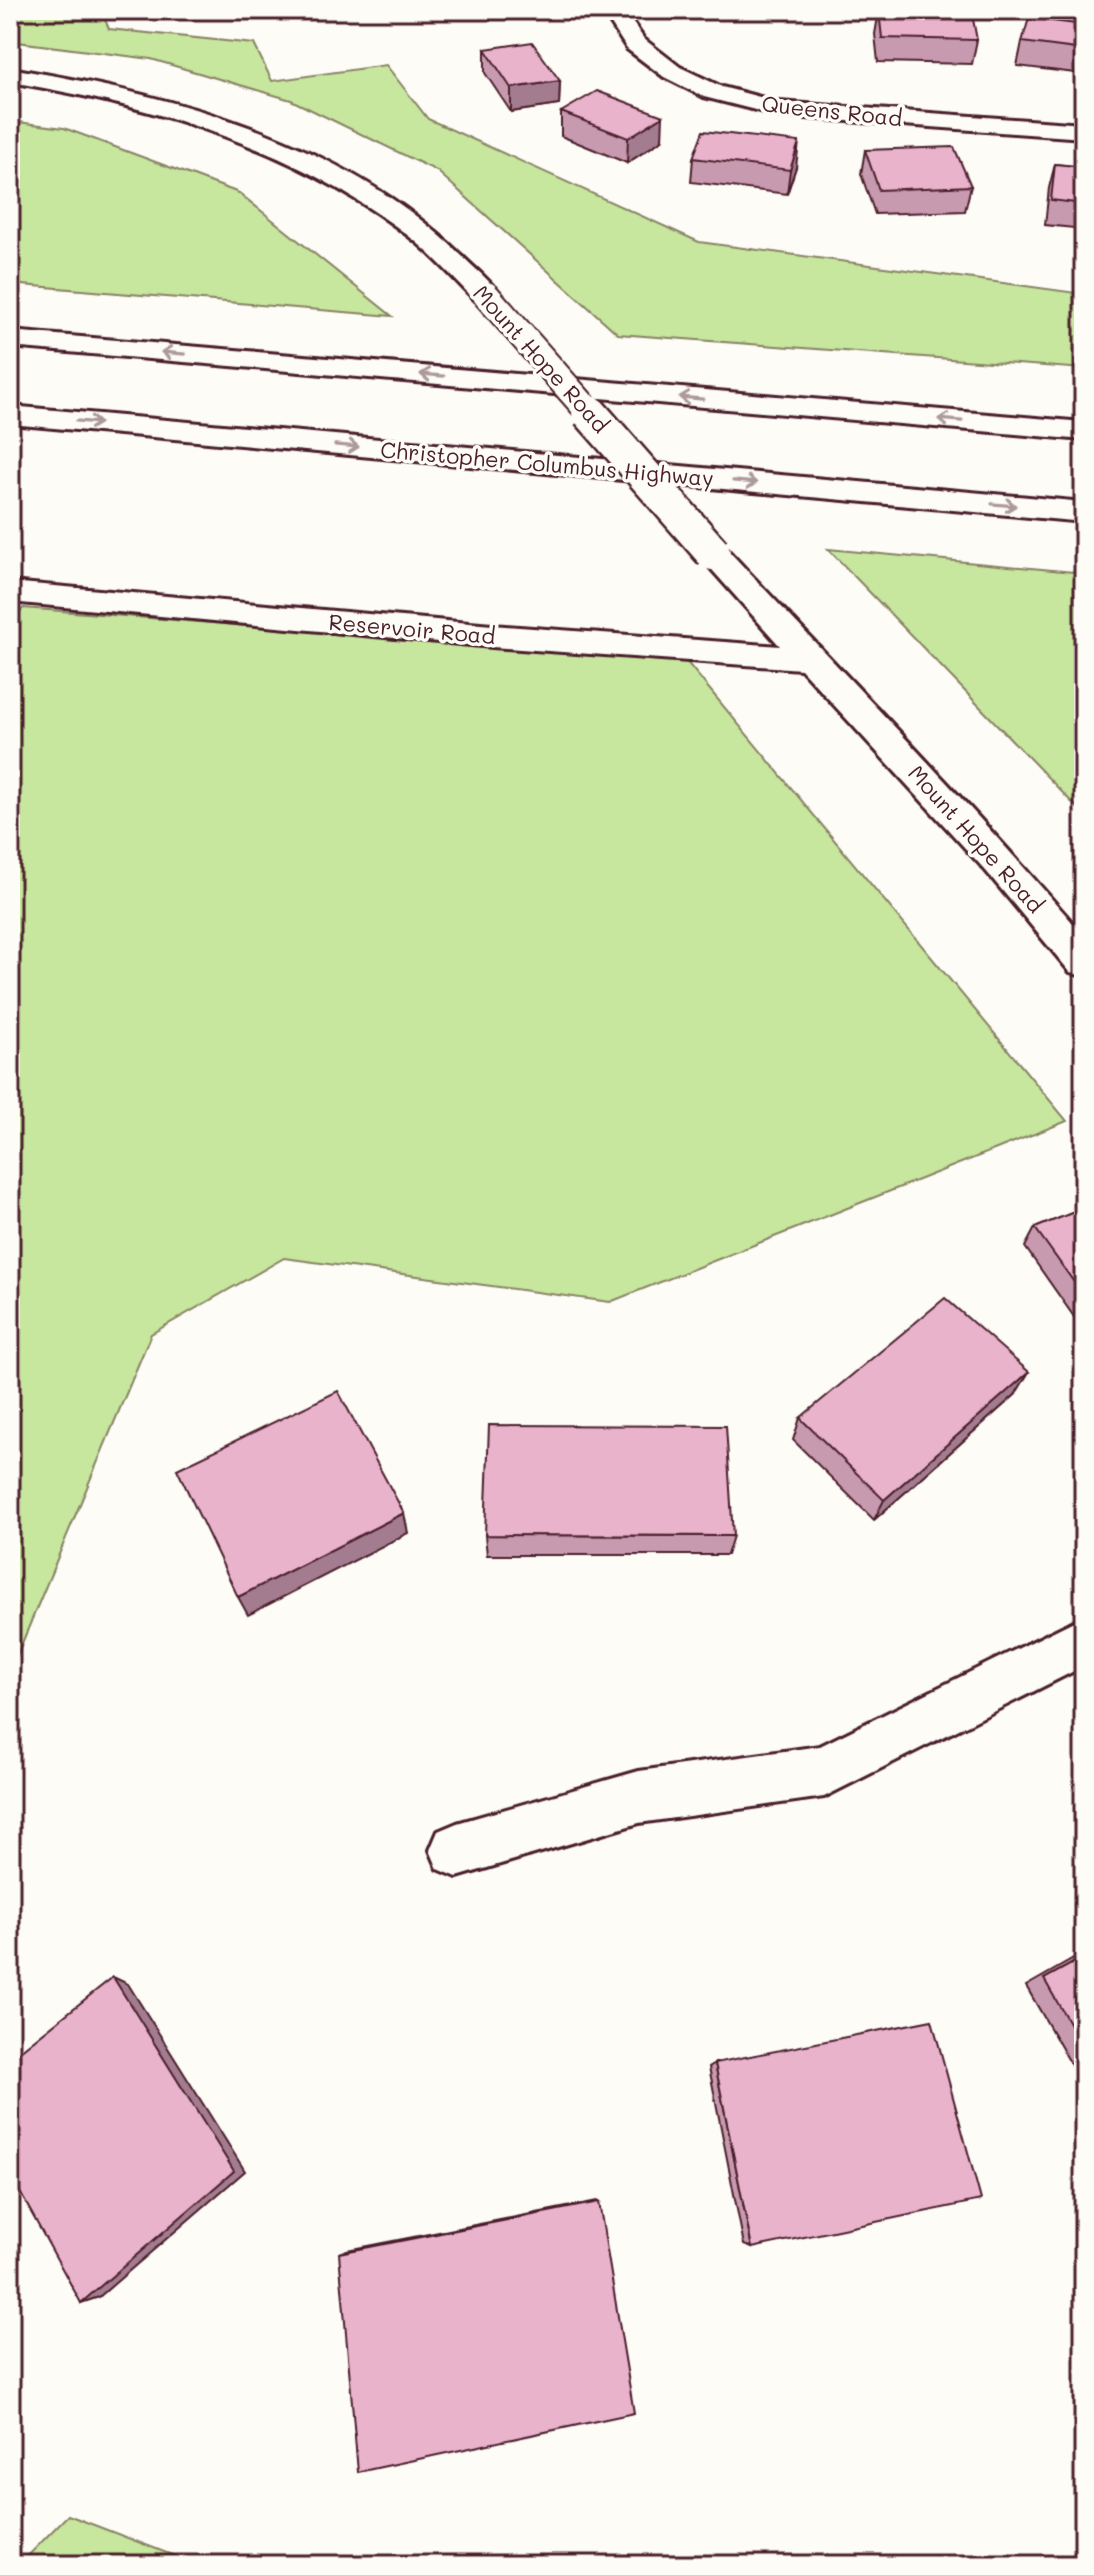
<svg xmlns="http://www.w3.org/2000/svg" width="1094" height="2575" viewBox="0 0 1094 2575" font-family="Mali,sans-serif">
	<rect width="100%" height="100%" fill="#fdfcf7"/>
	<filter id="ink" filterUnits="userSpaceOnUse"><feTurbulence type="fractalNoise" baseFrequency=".0125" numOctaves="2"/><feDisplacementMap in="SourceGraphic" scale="16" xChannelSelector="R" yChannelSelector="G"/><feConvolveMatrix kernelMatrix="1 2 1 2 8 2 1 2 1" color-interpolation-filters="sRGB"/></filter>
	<g filter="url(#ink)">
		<!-- green -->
		<path fill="#c7e69e" stroke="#888264" stroke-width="2" d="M10,10h91l8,19 145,15 18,37 114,-16 42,54 271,123 385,52v75l-466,-35 -181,-163 -146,-71 -140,-41 -141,-18z
			M10,121l54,7 175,65 153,123 -382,-32z
			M828,549l256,24v242z
			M23,608l663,53 381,460 -457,181 -326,-44 -133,76 -141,338v-1044z
			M68,2515l130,50h-179z"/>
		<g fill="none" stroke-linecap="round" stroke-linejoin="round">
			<defs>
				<path id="minor" d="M602,10h22l20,29 36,28 42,20 57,15 305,22v14l-305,-22 -75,-19 -40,-20 -37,-28z
					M10,68c159,26 333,71 451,187 13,13 29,25 39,40l-4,6 -10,2 -10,-2c-20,-20 -39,-42 -61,-60 -117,-93 -260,-135 -405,-159z
					M713,543l11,3c121,129 244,255 360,390v41l-14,-5 -84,-101 -185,-202 -309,-22 -482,-45v-20l482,43 288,21 -83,-93 5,-7z
					M1084,1616v50l-260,131 -185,26 -182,54 -19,-8 -8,-19 8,-19 19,-8 182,-52 181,-25z"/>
				<path id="highway" d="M10,331l1074,91v18l-1074,-93z
					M10,406l1074,96v20l-1074,-98z"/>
			</defs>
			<!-- minor casing -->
			<use href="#minor" stroke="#4a1f2b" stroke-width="6"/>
			<!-- highway casing -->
			<use href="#highway" stroke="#4a1f2b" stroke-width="6"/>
			<!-- minor -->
			<use href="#minor" fill="#fdfcf7" fill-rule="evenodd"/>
			<!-- highway -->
			<use href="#highway" fill="#fdfcf7" fill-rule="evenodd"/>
			<defs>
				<path id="minor-bridge-far1" d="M486,295l105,119"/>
				<path id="minor-bridge" d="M589,412l124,141"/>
			</defs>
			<!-- minor-bridge-far1 casing -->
			<use href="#minor-bridge-far1" stroke="#4a1f2b" stroke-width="30" stroke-linecap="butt"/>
			<!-- minor-bridge casing -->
			<use href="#minor-bridge" stroke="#4a1f2b" stroke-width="39" stroke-linecap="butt"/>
			<!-- minor-bridge-far1 -->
			<use href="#minor-bridge-far1" stroke="#fdfcf7" stroke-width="26"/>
			<!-- minor-bridge -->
			<use href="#minor-bridge" stroke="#fdfcf7" stroke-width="34"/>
		</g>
		<!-- wall -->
		<path fill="#c89aaf" stroke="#4a1f2b" stroke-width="2" d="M181,10h52v6l-50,3z
			M879,11l98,29 -5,24 -94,-2 -3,-28z
			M1084,25v49l-67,-8 5,-24z
			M485,49l75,32 -1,24 -48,7 -26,-39z
			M561,112l101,28 -35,23 -66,-27z
			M865,150l106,36 -6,25 -90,3 -14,-40z
			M693,158l103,9 -9,27 -96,-12z
			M1055,164l29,3v62l-39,-4 4,-37z
			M1084,1208v123l-59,-84 10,-19z
			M1015,1395l-141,125 -81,-80 7,-22z
			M485,1535l248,1 -6,19h-240z
			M1084,1953v134l-58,-101z
			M715,2063l37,185 -8,-3 -35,-178z
			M597,2201l2,1 -260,51 8,-3z"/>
		<!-- shaded-wall -->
		<path fill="#a37d8f" stroke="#4a1f2b" stroke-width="2" d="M560,81l-1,24 -48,7v-24z
			M663,116l-1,24 -35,23 1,-25z
			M799,142l-3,25 -9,27 3,-24z
			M1029,1372l-14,23 -141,125 10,-20z
			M404,1513l4,20 -160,82 -10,-18z
			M113,1977l15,7 117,187 -146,126 -18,6z"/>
		<!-- building -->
		<path fill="#e9b3cc" stroke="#4a1f2b" stroke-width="2" d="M879,11l93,3 5,26 -95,-2z
			M1029,18l55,7v25l-62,-8z
			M532,42l28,39 -49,7 -26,-39z
			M597,91l66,25 -35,22 -67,-26z
			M703,131l96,11 -9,28 -97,-12z
			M954,147l17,39 -92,4 -14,-40z
			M1055,164l29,3v37l-33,-4z
			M1084,1208v88l-49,-68z
			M945,1298l84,74 -145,128 -84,-82z
			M338,1391l66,122 -166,84 -61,-128z
			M489,1425l237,1 7,110 -248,-1z
			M1084,1957v92l-40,-70z
			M113,1977l121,194 -153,132 -71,-129v-115z
			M932,2020l49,180 -229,48 -37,-185z
			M599,2202l35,211 -276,59 -19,-219z"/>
		<!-- one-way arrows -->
		<defs><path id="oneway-shaft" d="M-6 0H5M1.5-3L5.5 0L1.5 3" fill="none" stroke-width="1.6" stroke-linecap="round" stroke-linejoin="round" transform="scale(2)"/></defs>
		<g stroke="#ac999b">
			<use href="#oneway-shaft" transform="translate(173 353) rotate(-175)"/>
			<use href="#oneway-shaft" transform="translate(432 375) rotate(-175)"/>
			<use href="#oneway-shaft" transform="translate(691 398) rotate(-175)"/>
			<use href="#oneway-shaft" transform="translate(950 420) rotate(-175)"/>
			<use href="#oneway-shaft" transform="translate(88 422) rotate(5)"/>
			<use href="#oneway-shaft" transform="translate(347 446) rotate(5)"/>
			<use href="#oneway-shaft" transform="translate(745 482) rotate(5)"/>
			<use href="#oneway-shaft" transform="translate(1004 505) rotate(5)"/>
		</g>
	</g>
	<g text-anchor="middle" stroke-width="7" stroke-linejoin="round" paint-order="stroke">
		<!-- far-street labels -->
		<g font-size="22" fill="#4a1f2b" stroke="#fdfcf7">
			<text transform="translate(832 111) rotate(6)" y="8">Queens Road</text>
			<text transform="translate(541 359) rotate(48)" y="8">Mount Hope Road</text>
			<text transform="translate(547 464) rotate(5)" y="8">Christopher Columbus Highway</text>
			<text transform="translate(412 629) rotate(5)" y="8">Reservoir Road</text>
			<text transform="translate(976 839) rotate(48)" y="8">Mount Hope Road</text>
		</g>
	</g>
	<!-- margin -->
	<rect width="1094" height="2575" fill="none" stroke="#fdfcf7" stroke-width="40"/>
	<rect x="20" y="20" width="1054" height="2535" fill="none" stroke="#4a1f2b" stroke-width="3" filter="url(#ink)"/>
</svg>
